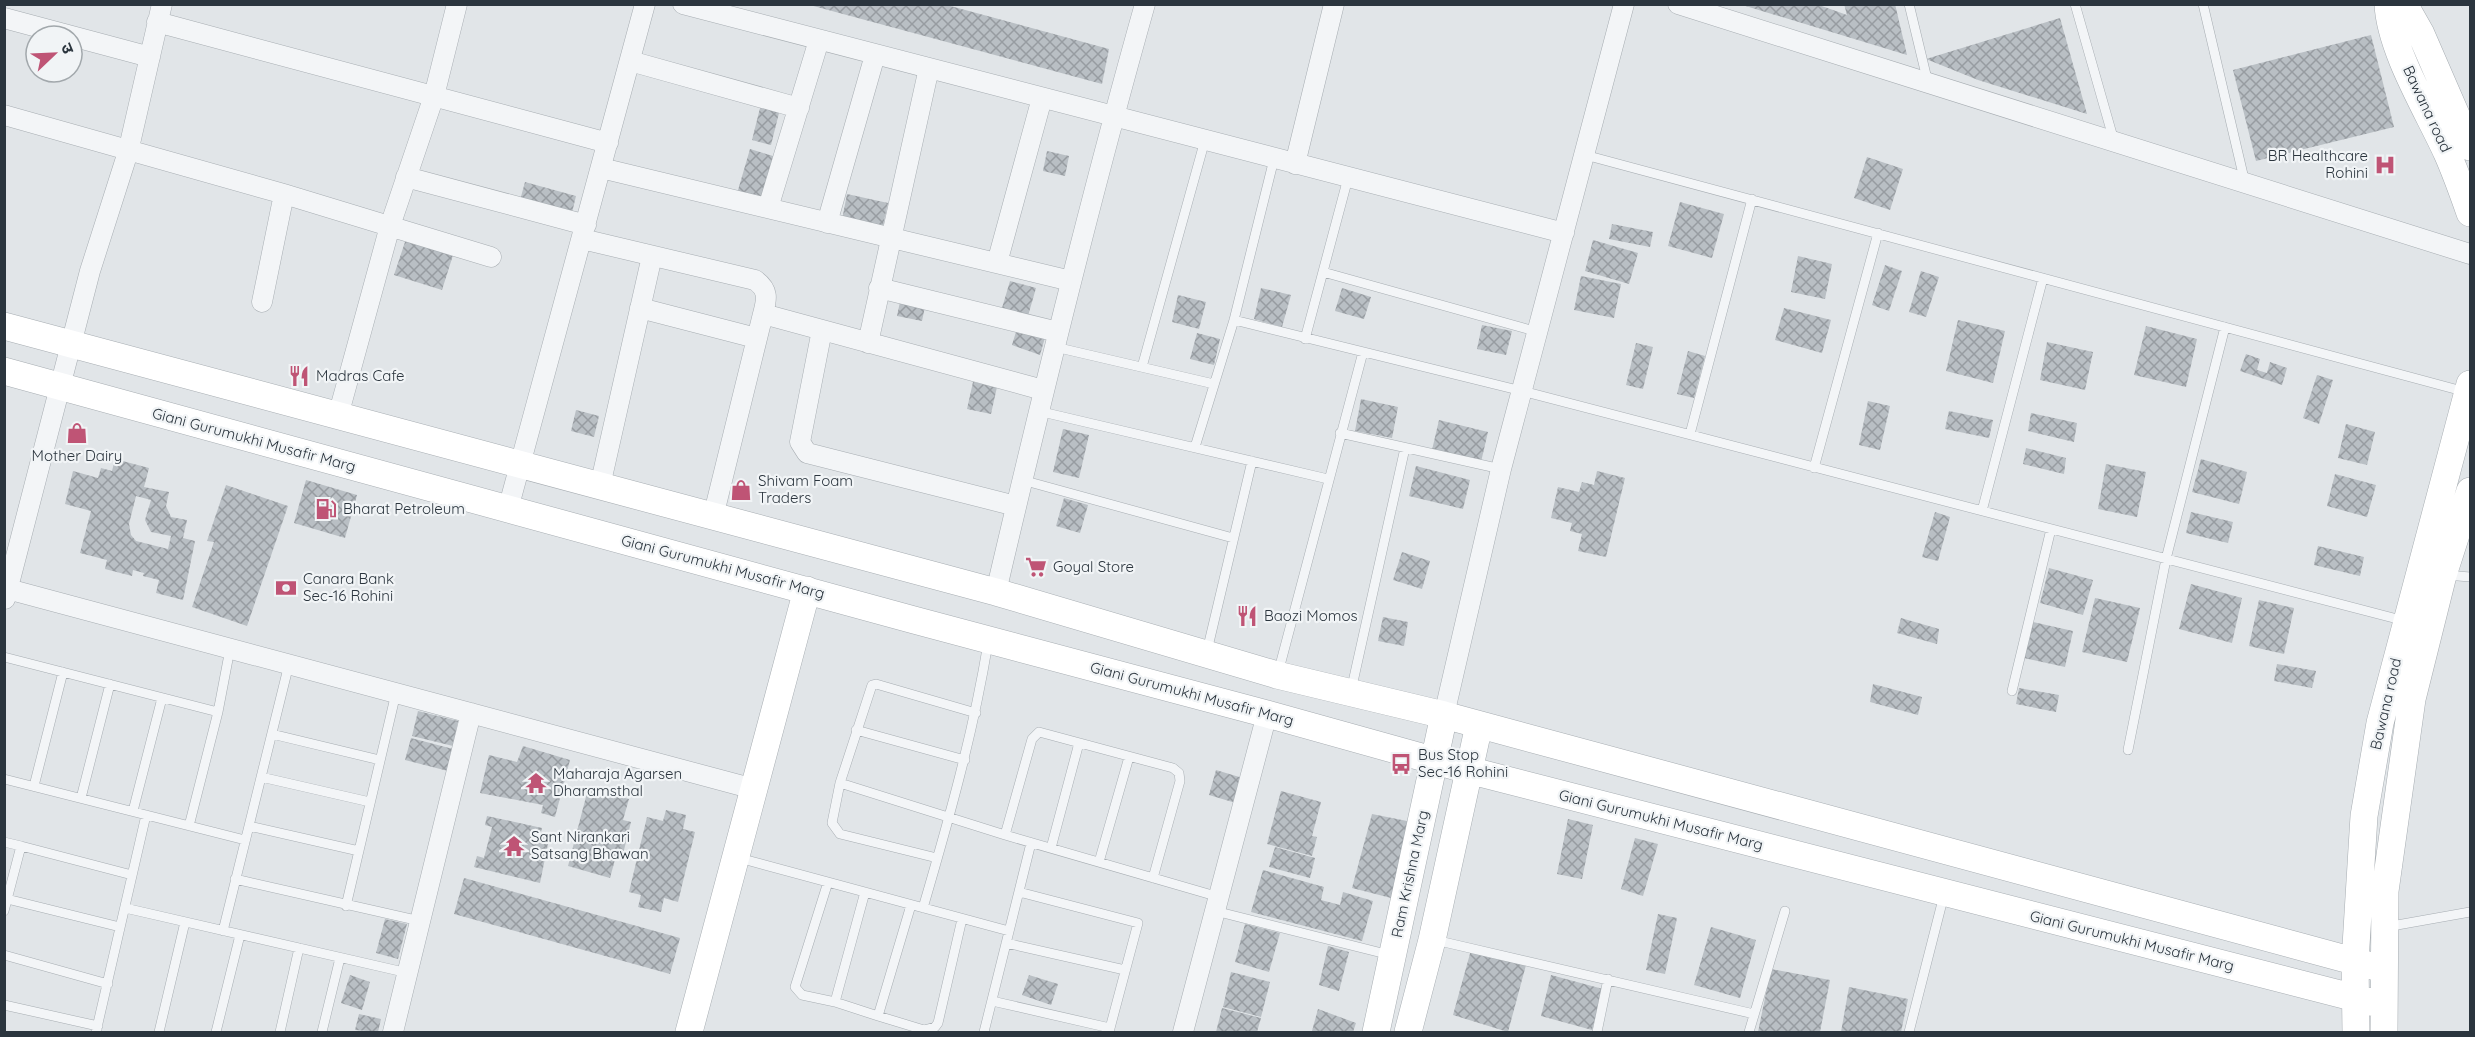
<svg xmlns="http://www.w3.org/2000/svg" width="2475" height="1037" viewBox="0 0 2475 1037" font-family="Quicksand,'Noto Sans Devanagari',sans-serif">
	<defs>
		<pattern id="building-cross-hatch" width="8" height="8" patternUnits="userSpaceOnUse" patternTransform="scale(1.5)"><rect width="8" height="8" fill="#b9bfc4"/><path d="M0 0l8 8M0 8l8-8" fill="none" stroke="#979ca1"/></pattern>
	</defs>
	<rect width="100%" height="100%" fill="#e1e5e8"/>
	<!-- building -->
	<path fill="url(#building-cross-hatch)" fill-rule="evenodd" d="M806,4h137l166,45 -7,35z
		M1739,4h77l31,11 -3,-11h51l12,51z
		M2060,18l27,96 -109,-34 -52,-21z
		M2371,35l23,92 -138,34 -23,-91z
		M762,100l19,5 -10,40 -19,-5z
		M750,149l23,7 -13,48 -24,-7z
		M1047,151l22,5 -4,20 -22,-5z
		M1867,157l36,12 -13,41 -36,-12z
		M525,182l51,14 -5,21 -52,-13z
		M847,194l41,9 -7,31 -40,-9z
		M1680,202l44,12 -12,44 -44,-12z
		M1612,224l41,8 -3,15 -41,-8z
		M407,236l47,16 -12,38 -48,-15z
		M1593,240l45,13 -9,31 -44,-13z
		M1798,256l34,8 -7,35 -34,-7z
		M1885,265l17,6 -13,40 -17,-6z
		M1921,271l18,6 -13,40 -17,-5z
		M1581,276l40,8 -7,34 -40,-8z
		M1010,281l26,7 -8,28 -26,-8z
		M1261,288l30,7 -9,32 -28,-8z
		M1342,288l29,9 -7,22 -29,-8z
		M1178,295l28,7 -7,27 -27,-7z
		M901,297l25,5 -4,19 -25,-5z
		M1784,308l47,12 -9,33 -47,-13z
		M1958,320l47,11 -12,52 -47,-12z
		M1018,325l28,9 -6,21 -28,-10z
		M1482,325l30,6 -6,24 -29,-6z
		M2146,326l51,13 -11,48 -52,-12z
		M1197,333l23,6 -6,26 -24,-6z
		M2047,342l46,10 -8,38 -45,-10z
		M1636,343l17,4 -10,42 -17,-4z
		M1688,351l17,5 -11,42 -17,-4z
		M2246,354l14,5 -3,11 10,3 3,-11 17,6 -5,17 -42,-14z
		M2317,375l16,5 -14,44 -16,-6z
		M973,382l24,5 -6,27 -24,-5z
		M1361,399l37,8 -6,31 -37,-7z
		M1868,401l22,5 -10,44 -21,-5z
		M576,410l23,6 -5,21 -23,-6z
		M1949,411l44,9 -4,18 -44,-9z
		M2031,413l46,10 -3,19 -46,-11z
		M1439,420l49,12 -7,30 -49,-12z
		M2346,424l29,8 -8,33 -29,-7z
		M1063,429l26,6 -10,43 -26,-6z
		M2026,448l40,10 -2,16 -41,-10z
		M115,459l34,9 -5,19 25,5 -3,14 5,11 16,3 -4,18 12,3 -12,59 -27,-7 3,-13 -16,-4 1,-3 -11,-3 -1,6 -27,-7 2,-9 -27,-7 11,-42 -26,-7 8,-33 25,7 3,-10 11,3zM136,496l15,4 -6,20 6,12 20,4 -3,13 -32,-8 -5,-6 -2,-11z
		M2201,459l46,13 -8,32 -47,-12z
		M2106,464l40,8 -9,45 -39,-8z
		M1416,466l54,14 -7,29 -54,-13z
		M1597,471l28,7 -19,79 -28,-6 4,-17 -12,-3 2,-8 -21,-5 7,-31 21,5 3,-10 12,3z
		M2335,474l41,11 -9,32 -40,-11z
		M306,480l51,15 -12,43 -51,-15z
		M226,485l62,21 -41,120 -55,-19 22,-65 -7,-1z
		M1064,498l24,7 -8,28 -24,-7z
		M1935,512l15,5 -12,44 -16,-4z
		M2191,512l42,10 -5,21 -42,-10z
		M2318,546l46,11 -4,19 -46,-11z
		M1402,552l28,9 -8,28 -29,-9z
		M2049,568l44,12 -10,35 -43,-12z
		M2191,584l51,14 -10,45 -53,-14z
		M2095,598l45,10 -13,54 -45,-10z
		M2259,600l35,8 -10,46 -35,-8z
		M1383,617l25,5 -4,24 -26,-5z
		M1901,618l38,11 -2,15 -40,-11z
		M2033,622l40,9 -8,36 -41,-9z
		M2277,664l39,7 -4,17 -38,-7z
		M1873,684l49,13 -4,18 -48,-13z
		M2019,688l40,7 -3,17 -40,-8z
		M418,711l40,10 -5,25 -41,-10z
		M411,738l42,11 -5,22 -43,-11z
		M523,746l47,14 -15,57 -14,-4 2,-8 -63,-12 9,-38 28,7z
		M1216,770l30,9 -7,25 -30,-9z
		M588,789l41,10 -6,21 8,2 -9,36 -6,-2 -6,22 -42,-12z
		M1281,791l40,11 -9,34 5,1 -5,19 -45,-12z
		M666,810l20,5 -3,14 12,3 -17,70 -14,-4 -3,14 -23,-5 3,-12 -12,-3 18,-75 16,4z
		M1372,814l40,8 -21,76 -39,-10z
		M487,816l55,12 -1,4 9,2 -10,49 -66,-16 3,-11 7,2 8,-31 -7,-2z
		M1568,819l25,6 -11,54 -25,-5z
		M1635,838l23,6 -15,52 -22,-7z
		M1275,847l40,11 -5,20 -41,-11z
		M1263,870l61,17 -3,13 19,5 3,-13 30,9 -11,40 -111,-29z
		M464,878l216,60 -10,36 -216,-60z
		M1658,914l19,4 -12,56 -19,-4z
		M385,919l22,5 -9,35 -22,-6z
		M1245,924l35,9 -11,39 -34,-10z
		M1711,927l45,13 -16,58 -46,-13z
		M1328,946l21,6 -10,39 -20,-6z
		M1471,950l55,15 -18,67 -55,-17z
		M1771,969l59,11 -10,52h-62z
		M1231,972l39,10 -9,35 -38,-10z
		M350,975l20,7 -8,28 -21,-7z
		M1029,975l29,9 -7,21 -29,-10z
		M1551,975l52,14 -11,41 -51,-14z
		M1849,987l59,12 -7,33h-60z
		M1222,1008l39,10 -4,14h-41z
		M1318,1009l38,14 -3,9 -41,-1z
		M359,1014l22,5 -3,13 -23,-2z"/>
	<g fill="none" stroke-linecap="round" stroke-linejoin="round">
		<defs>
			<path id="lane" d="M1909,4l19,79
				M2075,4l39,137
				M2203,4l42,179
				M1585,155l881,237
				M1323,272l215,60
				M1234,320l288,71 883,230
				M1305,339l43,-161
				M1055,347l159,37
				M1142,367l63,-227
				M1038,411l290,68
				M1340,433l161,36
				M1690,434l62,-235
				M1195,447l39,-127 40,-161
				M1814,468l64,-235
				M1022,480l211,58
				M1982,511l61,-233
				M2446,575l24,2
				M1207,651l45,-190
				M4,657l214,55
				M1278,673l85,-321
				M1351,691l54,-243
				M2012,691l39,-162
				M976,713l-100,-29 -4,1 -32,98 165,52 214,62
				M856,730l109,30
				M272,734l108,26
				M2128,750l38,-191 59,-232
				M261,777l109,25
				M4,779l241,61
				M840,783l-8,40 8,11 97,24
				M34,786l29,-114
				M81,798l29,-114
				M133,811l29,-113
				M189,826l29,-114 12,-63
				M249,826l110,25
				M1005,835l27,-96 7,-7 134,36 6,5 1,8 -27,97
				M4,842l17,4
				M1051,848l28,-105
				M739,858l270,73
				M1099,862l30,-105
				M235,879l185,42
				M828,882l-33,105 7,8 33,7 43,14 33,-111
				M1019,892l119,31 -29,109
				M7,899l113,28
				M346,906l50,-213
				M125,908l283,65
				M923,908c26,-89 50,-174 65,-265
				M4,911l17,-65 111,29
				M1215,911l175,44
				M2386,927l84,-15
				M223,931l66,-267
				M1435,940l319,74
				M1006,943l119,27
				M4,955l104,29
				M992,1001l118,27
				M835,1002l30,-110
				M4,1005l94,21
				M878,1016l46,14 11,-3 3,-4 24,-104
				M96,1032l50,-217
				M159,1032l26,-110
				M216,1032l24,-97
				M280,1032l19,-84
				M322,1032l18,-74
				M984,1032l47,-189
				M1597,1032l11,-53
				M1749,1032l36,-121
				M1909,1032l35,-137"/>
			<path id="street" d="M683,4l881,229
				M1678,4l792,250
				M4,18l146,39
				M157,22l451,121
				M630,61l169,47
				M4,115l280,79 207,63
				M1295,164l39,-160
				M601,168l470,113
				M406,177l180,48
				M768,208l51,-168
				M827,223l48,-168
				M582,239l173,41c14,10 12,19 8,34
				M997,263l45,-165
				M879,288l179,44
				M262,302l22,-108
				M640,308l116,30
				M822,330l-22,112 7,11 209,53
				M868,343l61,-275
				M338,416l52,-190 44,-130 23,-92
				M600,486l52,-230
				M508,509l137,-505
				M713,517l50,-203 280,76
				M4,588l750,201
				M996,592c46,-197 94,-393 149,-588
				M5,599l85,-328 38,-119 34,-148
				M1444,715l57,-246 123,-465
				M393,1032l78,-319
				M1183,1032l84,-318"/>
			<path id="secondary" d="M2388,4c2,46 40,107 59,149 9,20 16,40 23,60
				M2404,4l17,30 49,113
				M4,326l992,266 281,83 167,40 939,254
				M4,371l910,249 353,94 201,56 915,235
				M689,1032l118,-442
				M1376,1032l68,-317
				M1408,1032l24,-92 47,-215
				M2356,1032l-1,-70 9,-146 16,-93 90,-339
				M2384,1032l1,-141 27,-192 31,-124 27,-84"/>
		</defs>
		<!-- lane casing -->
		<use href="#lane" stroke="#a7adb2" stroke-width="10"/>
		<!-- street casing -->
		<use href="#street" stroke="#a7adb2" stroke-width="21"/>
		<!-- secondary casing -->
		<use href="#secondary" stroke="#a7adb2" stroke-width="28"/>
		<!-- lane -->
		<use href="#lane" stroke="#f3f5f7" stroke-width="9"/>
		<!-- street -->
		<use href="#street" stroke="#f3f5f7" stroke-width="20"/>
		<!-- secondary -->
		<use href="#secondary" stroke="#fff" stroke-width="27"/>
	</g>
	<!-- icons -->
	<defs>
		<symbol id="hospital-bare" viewBox="-9 -9 18 18"><path d="M-5-5h3v3.5h4V-5h3V5h-3V1.5h-4V5h-3Z" fill="#bf5475" stroke="#f1f4f6" stroke-width="2.5" paint-order="stroke"/></symbol>
		<symbol id="restaurant-bare" viewBox="-9 -9 18 18"><path d="M-5-6h1v4h1v-4h1v4h1v-4h1v5L-1.5 .5V6h-2V.5L-5-1ZM5-6V6H3V1.5H1.5Q1.5-4 5-6Z" fill="#bf5475" stroke="#f1f4f6" stroke-width="2.5" paint-order="stroke"/></symbol>
		<symbol id="shop-bare" viewBox="-9 -9 18 18"><path d="M-5-2.5h2.3a2.7 3.5 0 0 1 5.4 0H5L5.5 6h-11ZM-1.5-2.5h3a1.5 2.3 0 0 0-3 0Z" fill="#bf5475" stroke="#f1f4f6" stroke-width="2.5" paint-order="stroke"/></symbol>
		<symbol id="fuel-bare" viewBox="-9 -9 18 18"><path d="M-5.5-6h7V0h2V4h1.3V-2.5L3-4.5l.8-.8L6-3V5H2.5V1h-1V6h-7ZM-4.2-4.7v3.2H.2V-4.7Z" fill="#bf5475" stroke="#f1f4f6" stroke-width="2.5" paint-order="stroke"/></symbol>
		<symbol id="supermarket-bare" viewBox="-9 -9 18 18"><path d="M-6-5.5h2.5l.6 2H6L4.5 2H-2.5L-4.4-4H-6ZM-1.5 3.2a1.3 1.3 0 1 0 .1 0ZM3 3.2a1.3 1.3 0 1 0 .1 0Z" fill="#bf5475" stroke="#f1f4f6" stroke-width="2.5" paint-order="stroke"/></symbol>
		<symbol id="bank-bare" viewBox="-9 -9 18 18"><path d="M-6-4H6V4H-6ZM0-2.3a2.3 2.3 0 1 0 0 4.6a2.3 2.3 0 1 0 0-4.6Z" fill="#bf5475" stroke="#f1f4f6" stroke-width="2.5" paint-order="stroke"/></symbol>
		<symbol id="bus-bare" viewBox="-9 -9 18 18"><path d="M-5-6H5V4H4V6H2V4H-2V6H-4V4H-5ZM-3.5-4V0h7V-4ZM-3.5 1.2v1.5H-2V1.2ZM2 1.2v1.5H3.5V1.2Z" fill="#bf5475" stroke="#f1f4f6" stroke-width="2.5" paint-order="stroke"/></symbol>
		<symbol id="temple-bare" viewBox="-9 -9 18 18"><path d="M0-6L5-2H3V0L6.5 2.5H4V6H1.5V3h-3V6H-4V2.5H-6.5L-3 0V-2H-5Z" fill="#bf5475" stroke="#f1f4f6" stroke-width="2.5" paint-order="stroke"/></symbol>
	</defs>
	<g fill-rule="evenodd">
		<use href="#hospital-bare" x="2370" y="150" width="30" height="30"/>
		<use href="#restaurant-bare" x="284" y="361" width="30" height="30"/>
		<use href="#shop-bare" x="62" y="418" width="30" height="30"/>
		<use href="#shop-bare" x="726" y="475" width="30" height="30"/>
		<use href="#fuel-bare" x="311" y="494" width="30" height="30"/>
		<use href="#supermarket-bare" x="1021" y="552" width="30" height="30"/>
		<use href="#bank-bare" x="271" y="573" width="30" height="30"/>
		<use href="#restaurant-bare" x="1232" y="601" width="30" height="30"/>
		<use href="#bus-bare" x="1386" y="749" width="30" height="30"/>
		<use href="#temple-bare" x="521" y="768" width="30" height="30"/>
		<use href="#temple-bare" x="499" y="831" width="30" height="30"/>
	</g>
	<g text-anchor="middle" stroke-width="4.5" stroke-linejoin="round" paint-order="stroke">
		<!-- street labels -->
		<g font-size="15" fill="#2b353e" stroke="#f1f4f6">
			<text transform="translate(2427 109) rotate(65)" y="5">Bawana road</text>
			<text transform="translate(254 440) rotate(15)" y="5">Giani Gurumukhi Musafir Marg</text>
			<text transform="translate(723 567) rotate(15)" y="5">Giani Gurumukhi Musafir Marg</text>
			<text transform="translate(1192 694) rotate(15)" y="5">Giani Gurumukhi Musafir Marg</text>
			<text transform="translate(2386 704) rotate(-77)" y="5">Bawana road</text>
			<text transform="translate(1661 820) rotate(14)" y="5">Giani Gurumukhi Musafir Marg</text>
			<text transform="translate(1410 874) rotate(-78)" y="5">Ram Krishna Marg</text>
			<text transform="translate(2132 941) rotate(14)" y="5">Giani Gurumukhi Musafir Marg</text>
		</g>
		<!-- poi labels -->
		<g font-size="15" fill="#2b353e" stroke="#f1f4f6" text-anchor="start">
			<text x="2368" y="161" text-anchor="end">BR Healthcare<tspan x="2368" dy="17">Rohini</tspan></text>
			<text x="316" y="381">Madras Cafe</text>
			<text x="77" y="461" text-anchor="middle">Mother Dairy</text>
			<text x="758" y="486">Shivam Foam<tspan x="758" dy="17">Traders</tspan></text>
			<text x="343" y="514">Bharat Petroleum</text>
			<text x="1053" y="572">Goyal Store</text>
			<text x="303" y="584">Canara Bank<tspan x="303" dy="17">Sec-16 Rohini</tspan></text>
			<text x="1264" y="621">Baozi Momos</text>
			<text x="1418" y="760">Bus Stop<tspan x="1418" dy="17">Sec-16 Rohini</tspan></text>
			<text x="553" y="779">Maharaja Agarsen<tspan x="553" dy="17">Dharamsthal</tspan></text>
			<text x="531" y="842">Sant Nirankari<tspan x="531" dy="17">Satsang Bhawan</tspan></text>
		</g>
	</g>
	<!-- border -->
	<rect width="2475" height="1037" fill="none" stroke="#2b353e" stroke-width="12"/>
	<!-- north arrow -->
	<g transform="translate(54 54) rotate(67)"><circle r="28" fill="#f1f4f6" stroke="#a2a8ac" stroke-width="1.5"/>
	<path d="M0-4.5L10 22L0 15L-10 22Z" fill="#bf5475"/>
	<text y="-9" font-size="16" font-weight="bold" text-anchor="middle" fill="#2b353e">उ</text>
	</g>
</svg>
